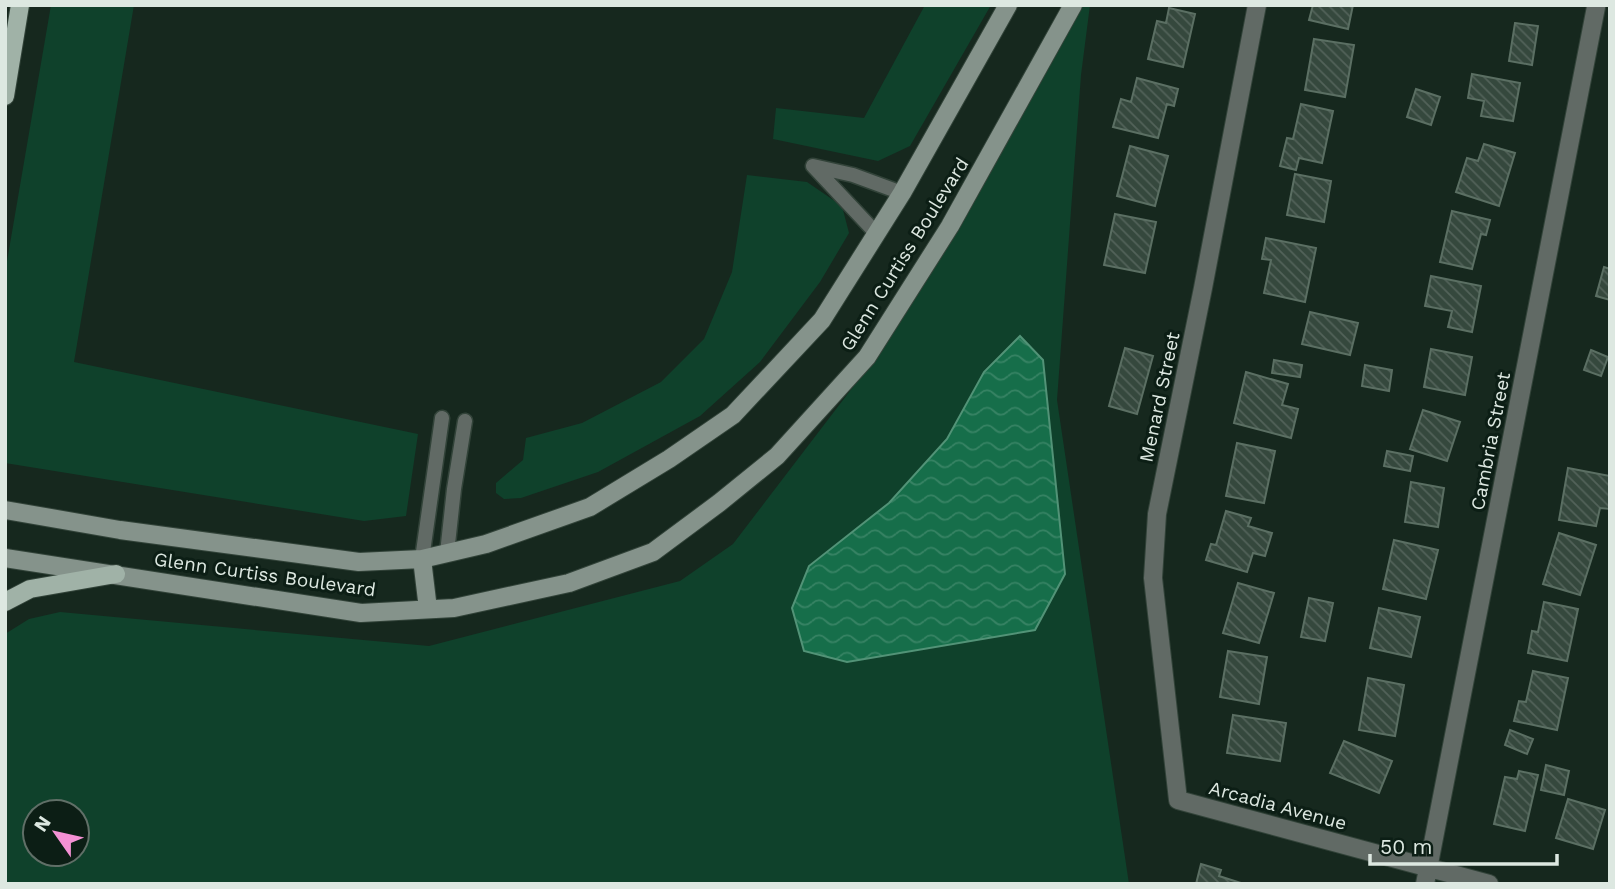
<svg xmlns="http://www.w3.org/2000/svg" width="1615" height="889" font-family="'Work Sans',sans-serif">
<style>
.green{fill:#0f412b;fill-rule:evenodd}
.water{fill:url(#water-waves);stroke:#529377;stroke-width:2}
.building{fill:url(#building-back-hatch);stroke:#5b6f63;stroke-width:2}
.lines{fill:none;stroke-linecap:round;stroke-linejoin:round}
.lane-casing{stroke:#324339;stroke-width:17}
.street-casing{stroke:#324339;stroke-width:20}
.secondary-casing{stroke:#324339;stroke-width:20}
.primary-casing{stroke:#324339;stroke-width:20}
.lane{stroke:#616a65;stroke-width:14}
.street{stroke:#616a65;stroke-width:18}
.secondary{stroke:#85938b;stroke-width:18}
.primary{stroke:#a0b2a7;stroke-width:18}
.labels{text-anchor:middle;stroke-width:6;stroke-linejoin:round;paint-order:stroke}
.street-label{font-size:19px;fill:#dde8e1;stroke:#0c1e15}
</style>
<defs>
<pattern id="water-waves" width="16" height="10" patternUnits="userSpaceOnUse" patternTransform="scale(1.75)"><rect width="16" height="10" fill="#166e4a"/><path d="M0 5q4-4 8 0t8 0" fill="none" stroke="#378364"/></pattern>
<pattern id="building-back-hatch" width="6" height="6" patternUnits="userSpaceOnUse" patternTransform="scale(1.75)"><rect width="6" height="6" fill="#35483d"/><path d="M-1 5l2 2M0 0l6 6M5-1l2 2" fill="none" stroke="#526259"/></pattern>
</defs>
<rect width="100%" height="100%" fill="#16281e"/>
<path class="green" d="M51,5H134L74,362L418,434L406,516L364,521L5,463V273Z
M925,5H991L910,146L878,161L773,139L776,108L864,118Z
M1076,5H1090L1081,75L1057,400L1129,884H5V634L29,619L60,612L429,646L680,581L733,544L856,383L957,223ZM1043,360L792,608L809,566L889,503L947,439L984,372ZM35,812H77V854H35Z
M747,175L807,182L842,206L849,233L820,282L760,362L700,416L598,472L521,498L504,499L496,493V483L523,460L526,438L582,423L661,382L704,339L732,272Z"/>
<path class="water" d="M1020,336L1043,360L1065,574L1035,630L847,662L804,651L792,608L809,566L889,503L947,439L984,372Z"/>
<path class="building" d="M1313,5H1353L1348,29L1309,20Z
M1169,8L1195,14L1183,67L1148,59L1157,21L1166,23Z
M1515,23L1538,26L1532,65L1509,61Z
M1314,39L1354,45L1345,97L1305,90Z
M1472,74L1520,83L1513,121L1481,116L1484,101L1468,98Z
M1137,78L1178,89L1174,106L1167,104L1158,138L1113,127L1121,99L1131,102Z
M1416,89L1440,97L1431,125L1407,117Z
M1301,104L1333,111L1322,163L1299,158L1296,170L1280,166L1287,138L1293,139Z
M1484,144L1515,153L1499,206L1456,192L1467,158L1478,161Z
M1130,146L1168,156L1155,206L1117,196Z
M1295,174L1331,181L1324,222L1287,215Z
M1452,211L1490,220L1486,235L1481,234L1472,269L1440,262Z
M1115,214L1156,222L1145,273L1104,265Z
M1266,238L1316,248L1305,302L1264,293L1271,260L1262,259Z
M1604,267L1610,269V300L1596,296Z
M1431,276L1481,286L1472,332L1448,327L1452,311L1425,306Z
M1310,312L1358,323L1350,355L1302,344Z
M1125,348L1153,356L1137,414L1109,406Z
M1431,349L1472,357L1465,395L1424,387Z
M1591,350L1608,357L1601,376L1584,370Z
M1274,360L1302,365L1300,377L1272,373Z
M1365,365L1392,370L1389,391L1362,386Z
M1246,372L1288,384L1282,405L1298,409L1291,438L1234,423Z
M1423,410L1460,422L1447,461L1410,449Z
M1237,443L1275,451L1264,503L1226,496Z
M1387,451L1413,456L1410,471L1384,466Z
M1568,468L1610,476V509L1600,508L1596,526L1559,520Z
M1411,482L1444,488L1438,527L1405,522Z
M1226,511L1251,518L1248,526L1272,533L1265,556L1253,553L1247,572L1206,560L1211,544L1216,545Z
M1559,533L1596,545L1580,595L1543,584Z
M1394,540L1438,550L1426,599L1383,589Z
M1238,583L1274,593L1259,643L1223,633Z
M1309,598L1333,603L1325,641L1301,637Z
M1544,602L1578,609L1567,661L1528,653L1532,631L1538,632Z
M1379,608L1420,617L1411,657L1370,648Z
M1228,651L1267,657L1259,704L1220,697Z
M1533,671L1568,678L1557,730L1514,721L1519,701L1526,702Z
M1368,678L1404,685L1395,736L1359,730Z
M1233,715L1286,723L1280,761L1227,753Z
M1510,730L1533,739L1527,754L1505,745Z
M1344,741L1392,761L1379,793L1330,773Z
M1546,765L1569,771L1564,795L1541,790Z
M1519,771L1538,775L1525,831L1494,824L1505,777L1517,779Z
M1568,799L1605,810L1593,849L1556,838Z
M1201,864L1221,870L1219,876L1244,884H1196Z"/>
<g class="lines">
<defs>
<path id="lane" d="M813,166L853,175L902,193
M814,167L876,233
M447,553L454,489L465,421
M422,559L442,418"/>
<path id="street" d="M1257,5L1203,288L1157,514L1153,578L1178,800L1489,884
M1425,884L1596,7"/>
<path id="secondary" d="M5,510L120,530L359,562L422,559L486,544L590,507L669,459L733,415L822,320L902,193L1008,5
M5,558L361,613L454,608L569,583L653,552L719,503L777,456L867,357L950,226L1073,5
M422,559L428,609"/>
<path id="primary" d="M5,96L20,5
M5,602L30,589L116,574"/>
</defs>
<use href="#lane" class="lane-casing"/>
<use href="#street" class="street-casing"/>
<use href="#secondary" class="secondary-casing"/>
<use href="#primary" class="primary-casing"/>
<use href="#lane" class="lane"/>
<use href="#street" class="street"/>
<use href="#secondary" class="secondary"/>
<use href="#primary" class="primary"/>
</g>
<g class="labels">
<g class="street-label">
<text transform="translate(904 254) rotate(-58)" y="7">Glenn Curtiss Boulevard</text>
<text transform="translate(1159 397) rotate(-78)" y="7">Menard Street</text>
<text transform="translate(1490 441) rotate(-79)" y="7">Cambria Street</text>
<text transform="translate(265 574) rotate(8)" y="7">Glenn Curtiss Boulevard</text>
<text transform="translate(1278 805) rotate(15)" y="7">Arcadia Avenue</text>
</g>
</g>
<rect width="1615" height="889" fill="none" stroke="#dde8e1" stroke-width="14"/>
<g transform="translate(56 833) rotate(304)"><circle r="33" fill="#0c1e15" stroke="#606f67" stroke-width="2"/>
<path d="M0-5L12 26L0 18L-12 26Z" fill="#f491d4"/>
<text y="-10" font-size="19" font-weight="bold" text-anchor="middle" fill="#dde8e1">N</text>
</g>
<path d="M1370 854v10h187v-10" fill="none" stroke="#dde8e1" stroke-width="3.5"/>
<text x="1380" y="854" font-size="21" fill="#dde8e1" stroke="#0c1e15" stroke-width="5" paint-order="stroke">50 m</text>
</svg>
